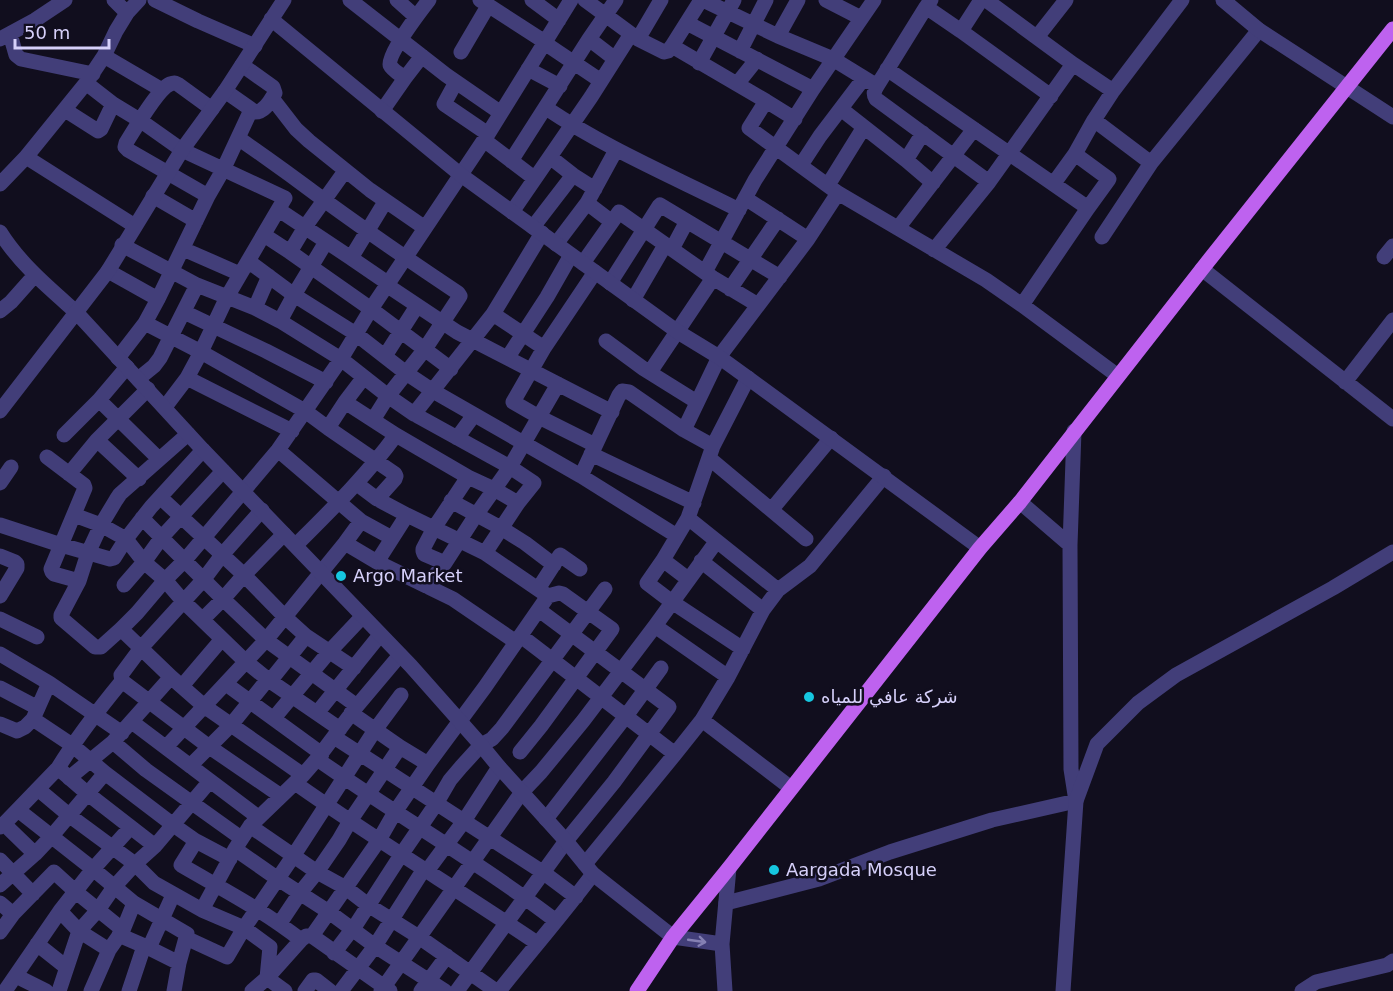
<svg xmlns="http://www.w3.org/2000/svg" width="1393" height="991" font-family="'DejaVu Sans','Noto Naskh Arabic',sans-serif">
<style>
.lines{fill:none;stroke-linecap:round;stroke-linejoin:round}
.minor{stroke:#423e79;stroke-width:15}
.tertiary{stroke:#423e79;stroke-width:15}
.primary{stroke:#be62ef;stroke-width:15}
.oneway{stroke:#8580b3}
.poi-dot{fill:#16c7e0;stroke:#110e1e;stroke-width:2}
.labels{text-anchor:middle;stroke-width:5;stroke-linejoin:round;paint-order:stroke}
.poi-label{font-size:18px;fill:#d6d0fa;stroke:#110e1e;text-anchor:start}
</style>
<rect width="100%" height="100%" fill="#110e1e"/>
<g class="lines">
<path class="minor" d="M114,0L127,13
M155,0L198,21L255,46
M350,0L446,75L501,113
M397,0L416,17
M480,0L545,42L549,46L601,81
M532,0L559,20
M585,0L638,39L664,52L668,51L672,46L701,0
M703,0L778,36L833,59L877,86
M826,0L861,18
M931,0L926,7L961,31L1051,96
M926,7L877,86C874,91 873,94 876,99L989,182
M687,23L813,89
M961,31L981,0
M10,34L16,55L21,59L93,74
M778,36L798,0
M1037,37L1066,0
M0,39L35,20L65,0
M589,39L615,59
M638,39L661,0
M672,46L766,101L795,119
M740,51L766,0
M461,52L488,6
M104,56L162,90
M699,63L734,0
M1073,64L1113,91
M528,69L560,86
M887,69L1088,208
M405,78C401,75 392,70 390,65C385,57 422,9 429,0
M456,82L444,104L488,134
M86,83L113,104L141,121L182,150L285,198L227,297L201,352L187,378L165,407
M737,84L757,59
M225,91L255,112C265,112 270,101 275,93L273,87L242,65
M272,98L296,129L309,141L370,190L425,228
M766,101L749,128L838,193L986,280L1022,305L1118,376
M546,108C607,149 674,177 739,210
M841,109L906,160L933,183
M65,110L98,131L101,129L113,104
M382,111L405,78L422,56
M1094,120L1151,163L1102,237
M238,138C267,158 296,179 324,200C368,232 413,263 458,293L460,296L425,349L388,396L373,420
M484,140L534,178
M26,157L135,226
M550,157L573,175L595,189
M906,160L923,133
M511,161L589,39L616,0
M1151,163L1259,30
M801,165L820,136L864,78
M345,171L305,227L290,252L371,309L451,369
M1054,183L1075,154L1094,120L1113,91L1182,0
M0,184L26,157L86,83L104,56L116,31L127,13L139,0
M828,185L864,127
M153,196L196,221
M208,196L128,150L125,147L126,143C134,130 158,89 170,84C175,82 175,83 179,85L212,109
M745,198L808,239
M587,203L612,222
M279,210L351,258L385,202
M512,212L591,97L631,34
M533,227L573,175
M898,228L974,129
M0,232C20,264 49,288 76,312
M264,235L290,252
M556,244L587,203L616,150
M122,245L197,285L255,308L280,321L341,359L388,396L414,414L510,467L534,483L518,503L485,553
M183,249L240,274
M672,249L687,221
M934,250L989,182L1073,64L986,0
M1384,257L1393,246
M351,258L389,284
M248,261L294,295L356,334L406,373L433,391L581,476L677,536
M583,263L619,212L713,278L758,305
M1202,269L1393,419
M108,271L158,299
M705,272L755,180L813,89L874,0
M610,283L659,206L660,205L780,277
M388,286L457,332L612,412
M730,289L778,219
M633,300L665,245
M1022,305L1088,208L1109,179L1075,154
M255,308L269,276
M0,311L11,302L35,275
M184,312L266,351L326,382
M493,314L544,348L513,402L539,417L595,445
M280,321L294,295L326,242
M145,323L201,352L305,411L328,428L395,474L396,476L395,479L377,499
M606,341L644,369L697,402
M544,348L595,272
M385,356L417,306
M508,357L547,297L571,255
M118,358L145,323L158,299L208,196L223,170L251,110
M650,372L713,278
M364,377L345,402L396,435L468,477
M187,378L292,431
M138,379L154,366L160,358L197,285
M1345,382L1393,320
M99,400L159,459
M414,414L493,314L542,233
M328,428L345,402
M684,430L719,357L808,239L838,193
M188,434L120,494L116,500L101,525L88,553L79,581L61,615V618L95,647H101L121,629L137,613L165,580L185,560L278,450L341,359L371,309L488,134L571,0
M64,435L99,400L127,367
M457,438L474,415
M97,440L139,479
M591,454L694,503
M47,457L84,485L85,488L51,569L52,572L54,574L79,581
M709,458L806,539
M69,474L97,440L148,389
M581,476L619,395L622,391L629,392L684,430L713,446
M0,483L11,467
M357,484L377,499L407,515L485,553L548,596
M160,497L244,575L285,617L306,636L354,668
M451,501L501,528L525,543L554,565
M1020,502L1070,545
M772,509L831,438
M262,510L222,555L204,579L141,648L121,675L122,681L208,746L281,796
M74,515L101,525L126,539L144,562L165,580L183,601L245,661L270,681L340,729
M407,515L377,562L453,599L516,642
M142,518L223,599L266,640L357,706
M688,518L778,590
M361,521L392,538
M0,525L61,545L110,559L114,558L126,539L151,507L203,450
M345,543L377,562
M296,545C331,510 366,476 396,435
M0,556L15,562L17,564V568L0,596
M663,560L647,583L672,602L743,649
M701,561L763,610
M445,563L424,554L423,551V549L434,528L468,477L494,489L518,503
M688,579L663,560L688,518L713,446L748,378
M124,585L144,562L162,537L223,471
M426,586L445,563L476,515L510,467L558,384
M538,589L560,555L580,569
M0,619L37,637
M203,619L223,599L244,575L284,534
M655,626L728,677
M121,629L171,677
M521,636L675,754
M0,654L49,683L122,733
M122,681C99,709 77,737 58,768L88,794L155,846
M270,681L306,636
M49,683L33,719L72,745L105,773L172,824L196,841L230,859
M226,684L322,754
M182,686L222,639
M0,688L38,708
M317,713L380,635
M351,713L400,747L428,764
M274,718L329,652L362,617
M702,720L791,788
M132,722L258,817
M0,724L17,731L25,727L33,719
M334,737L544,873L576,897
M113,742L146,770L241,838
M166,747L266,640L345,543L361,521L278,450
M317,759C396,815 479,862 556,921
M190,766L231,725L268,679
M69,778L113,742L171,677L204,706L303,775
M295,783C374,839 457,889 537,943
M39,790L70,816L135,864L154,883L202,910L244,928L270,947L267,978L285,991
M18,810L93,869L134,903L187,934L179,963L174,991
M546,819L626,716L661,668
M4,824L35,854
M250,826L317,872L346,888L368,905L419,937L496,991
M0,827L4,824L58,768
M196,841L181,865C222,889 263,910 301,940
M235,849L278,879L329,912L375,946L445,991
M0,860L33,894
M585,864L675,754L702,720L728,677L763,610L778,590L810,566L884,476
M427,871L464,821L499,767
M0,885L35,854L51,837L105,773
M0,903L13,914
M726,903L819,879L890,852L992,820L1076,801L1071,769L1070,545L1074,431
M202,910L235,849L250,826L303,775L317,759L357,706L400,655
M60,911L79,931L109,950
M280,923L300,893L317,872L339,840L350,821L400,747
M0,932L13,914L54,872L76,892L123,930
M119,935L149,948L179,963
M312,936L379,840L395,812L428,764L485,687L548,596L559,593L563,594L612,629L541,726L520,752
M186,938L227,957L244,928L294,855L375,730L401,695
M37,944L66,967
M149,948L173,895
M334,953L357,923L401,855L436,804L450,780L461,767L481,745L492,739L502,728L605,589
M16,976L46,991
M5,991L60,911L93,869L130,828
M59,991L79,931L98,910L114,887L135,864L155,846L210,781
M91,991L109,950L123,930L134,903
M129,991L144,946
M252,991L267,978L301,940L306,936H312L390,991
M305,991L313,980H316L330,991
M341,991L375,946L424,869
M381,991L522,792L541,772L583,721L655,626L716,542
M421,991L447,956
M457,991L566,841L614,782L669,707L539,610
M499,991C530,952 563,914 593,874
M1302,991L1316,982L1387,965L1393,961"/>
<path class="tertiary" d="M1223,0L1259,30L1393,117
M271,19L461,175L678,332L719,357L748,378L980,548
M76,312L203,450L411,666L481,745L499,767L566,841L593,874L673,937L722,944
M0,411L108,271L182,150L225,91L284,0
M725,991L722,944L729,868
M1063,991L1076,801L1097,744L1138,703L1176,675L1333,588L1393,552"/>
<path class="primary" d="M637,991L673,937L729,868L980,548L1020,502L1202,269L1393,29"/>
</g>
<defs><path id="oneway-shaft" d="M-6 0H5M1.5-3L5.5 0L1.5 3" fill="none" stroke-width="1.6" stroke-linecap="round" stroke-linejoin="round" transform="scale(1.5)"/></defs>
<use class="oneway" href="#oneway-shaft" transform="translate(697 941) rotate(8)"/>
<g class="poi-dot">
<circle cx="341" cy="576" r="6"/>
<circle cx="809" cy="697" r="6"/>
<circle cx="774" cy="870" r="6"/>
</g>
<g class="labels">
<g class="poi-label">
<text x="353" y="582">Argo Market</text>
<text x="821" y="703">شركة عافي للمياه</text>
<text x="786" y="876">Aargada Mosque</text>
</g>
</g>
<path d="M15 39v9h94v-9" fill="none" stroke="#d6d0fa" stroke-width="3"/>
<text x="24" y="39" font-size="18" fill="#d6d0fa" stroke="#110e1e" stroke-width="4.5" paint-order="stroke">50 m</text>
</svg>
